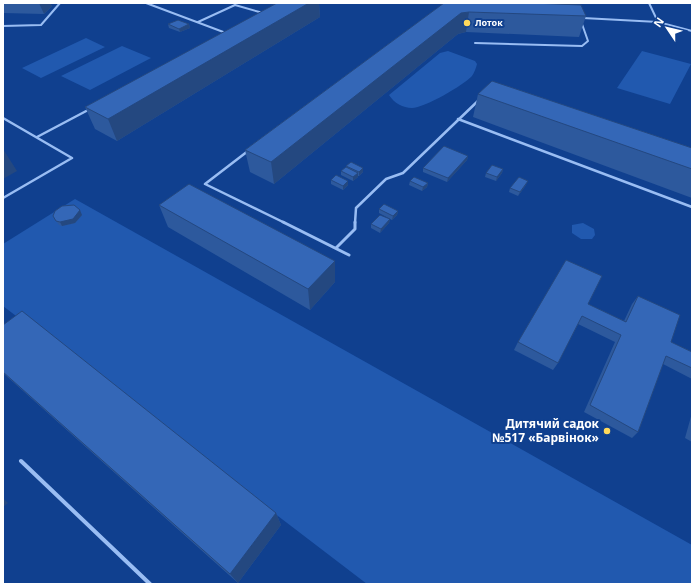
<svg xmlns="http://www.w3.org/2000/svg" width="695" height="587" font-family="'Noto Sans',sans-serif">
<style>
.green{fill:#2159af}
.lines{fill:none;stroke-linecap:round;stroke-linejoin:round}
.service-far3{stroke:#99bdf3;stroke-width:2}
.service-far2{stroke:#99bdf3;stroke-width:2.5}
.service-far1{stroke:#99bdf3;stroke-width:3}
.service{stroke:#99bdf3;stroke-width:4}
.wall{fill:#2d599d}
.shaded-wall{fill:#244880}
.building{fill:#3467b7;stroke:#244880}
.poi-dot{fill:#ffd95b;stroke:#10408f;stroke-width:1.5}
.labels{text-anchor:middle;stroke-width:4;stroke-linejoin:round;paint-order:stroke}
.far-poi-label{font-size:9px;font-weight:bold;fill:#fff;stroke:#10408f;text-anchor:start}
.near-poi-label{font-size:12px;font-weight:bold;fill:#fff;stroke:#10408f;text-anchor:end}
</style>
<rect width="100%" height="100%" fill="#10408f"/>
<path class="green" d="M86,38L105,47L41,78L22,68Z
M122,46L151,58L90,90L61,76Z
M448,51L475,61L477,64C476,68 474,73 472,76C464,85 424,108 412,108C403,108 394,103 389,95L440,53Z
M642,51L691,64L670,104L617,88Z
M75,199L692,545V584H367L3,306V244Z
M583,223L594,229L595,235L592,239H581L572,233V225Z"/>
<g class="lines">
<path class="service-far3" d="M146,3L226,33
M649,3L658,22
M583,18L658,22L692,31
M198,22L235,5L263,13
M3,26L41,25L60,3
M475,43L582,46L588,41L582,24"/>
<path class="service-far2" d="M3,118L72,158L3,198
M458,119L692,207
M37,137L90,109
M248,151L205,184L285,223
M355,223L356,208L386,179L403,173L480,99"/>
<path class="service-far1" d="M283,222L349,255
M336,248L355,229V222"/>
<path class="service" d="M21,461L150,584"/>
</g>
<path class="wall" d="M3,3H50L52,6L44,14L3,13Z
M277,3H319L320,17L117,141L95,129L85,107Z
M444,3L586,16L579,37L466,32L458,34L274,184L250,172L245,150Z
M168,24H189L190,28L180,32L169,28Z
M478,94L692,148V198L473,117Z
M468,156L467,160L447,182L423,172V168Z
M346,166L363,168V172L359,176H358V177L353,181L341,175V171L346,167Z
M503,169L502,173L496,181L485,177L486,173Z
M331,180L348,181V185L343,190L331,184Z
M410,181L428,183L427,187L422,191L409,185Z
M526,185L518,196L509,192L510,188Z
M159,205L335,282L310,310L168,227Z
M379,209L398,211L397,215L392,220L379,213Z
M82,215L75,223L62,226L59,225L53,216Z
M390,219L389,223L380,233L371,228V224Z
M638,296L671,342L692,352V379L663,364L638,432L632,438L584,412L615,342L578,324L558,363L553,370L514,350L518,342L588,304L624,321L632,304Z
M3,325L276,513L281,525L238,583L3,373Z
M692,413V442L685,438Z"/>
<path class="shaded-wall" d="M39,3H50L52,6L44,14Z
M309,3H319L320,17L117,141L108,119Z
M469,12L466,32L458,34L274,184L271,162L461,13Z
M189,24L190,28L180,32L179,29Z
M3,149L17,171L3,179Z
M468,156L467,160L447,182L448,178Z
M363,168V172L359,176V172Z
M503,169L502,173L496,181L497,177Z
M358,173V177L353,181V177Z
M348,181V185L343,190V186Z
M528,181L526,185L518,196L520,192Z
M428,183L427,187L422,191L423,187Z
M80,210L82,215L75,223L62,226L60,222Z
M398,211L397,215L392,220L393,216Z
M390,219L389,223L380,233L381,229Z
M335,261V282L310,310L308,289Z
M3,498L8,503L3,507Z
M276,513L281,525L238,583L230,574Z"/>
<path class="building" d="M277,3H309L108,119L85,107Z
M444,3H532L581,5L586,16L469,12L461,13L271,162L245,150Z
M178,20L189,24L179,29L168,24Z
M492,81L692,148V169L478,94Z
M444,146L468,156L448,178L423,168Z
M351,162L363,168L359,172L346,166Z
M492,165L503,169L497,177L486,173Z
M346,167L358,173L353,177L341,171Z
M336,175L348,181L343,186L331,180Z
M414,177L428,183L423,187L410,181Z
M519,177L528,181L520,192L510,188Z
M189,184L335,261L308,289L159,205Z
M384,204L398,211L393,216L379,209Z
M74,205L80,210L73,219L60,222L56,221L53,216L55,211L62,206Z
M380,215L390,219L381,229L371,224Z
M566,260L602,276L588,304L626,322L638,296L680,315L671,342L692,352V368L666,356L638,432L590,405L621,335L582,316L558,363L518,342Z
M22,311L276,513L230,574L3,372V325Z"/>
<g class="poi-dot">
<circle cx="467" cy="23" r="4"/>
<circle cx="607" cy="431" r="4"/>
</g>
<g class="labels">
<g class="far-poi-label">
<text x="475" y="26">Лоток</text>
</g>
<g class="near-poi-label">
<text x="599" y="428">Дитячий садок<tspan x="599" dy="14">№517 «Барвінок»</tspan></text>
</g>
</g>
<rect width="695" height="587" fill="none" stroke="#ffffff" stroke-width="8"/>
<g transform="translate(667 28) rotate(305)" stroke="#10408f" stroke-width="3" paint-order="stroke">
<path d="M0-3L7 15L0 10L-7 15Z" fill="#ffffff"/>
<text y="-6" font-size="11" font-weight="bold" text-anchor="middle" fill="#ffffff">N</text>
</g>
</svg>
